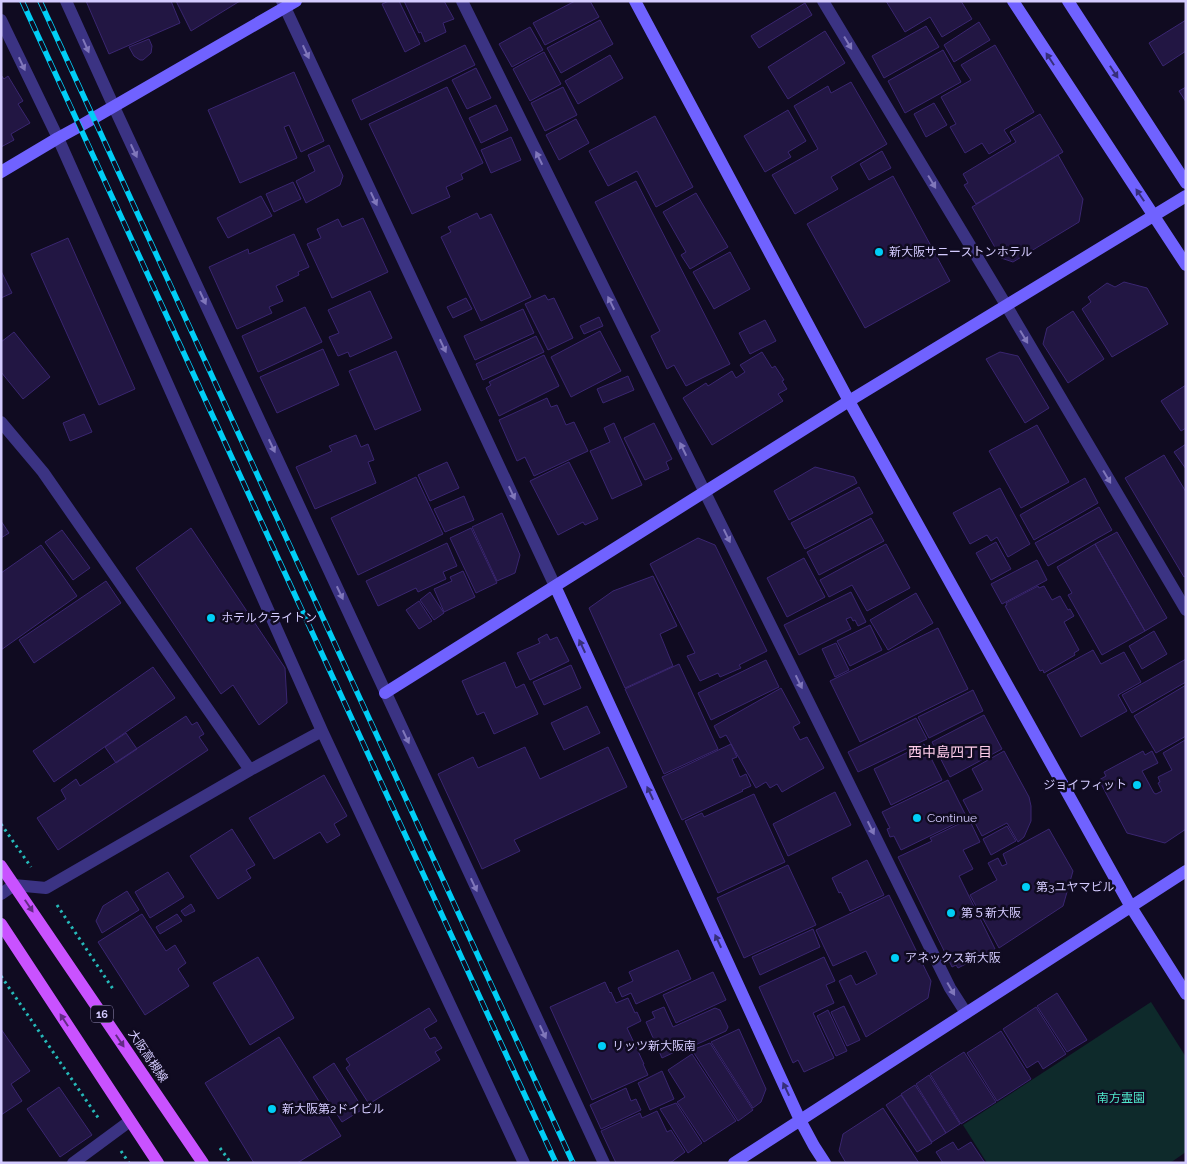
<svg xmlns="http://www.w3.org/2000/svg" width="1187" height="1164" font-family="Raleway,'Noto Sans JP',sans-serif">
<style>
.green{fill:#0e2a2b}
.building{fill:#221643;stroke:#3a2671}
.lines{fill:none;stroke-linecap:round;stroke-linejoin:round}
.path{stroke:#25b9b9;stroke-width:3;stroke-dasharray:2.5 4;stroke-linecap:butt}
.street{stroke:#3b3383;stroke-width:12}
.secondary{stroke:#7062ff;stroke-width:12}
.primary{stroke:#c952ff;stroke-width:12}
.rail-casing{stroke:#00cef6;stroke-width:5.5}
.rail{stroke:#100b21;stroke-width:4;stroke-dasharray:11;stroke-linecap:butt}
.oneway{fill:#8077bb}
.oneway2{fill:#362e7a}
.oneway3{fill:#632b85}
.poi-dot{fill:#00cef6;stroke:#100b21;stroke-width:2}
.labels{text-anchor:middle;stroke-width:5;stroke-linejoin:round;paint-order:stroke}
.shield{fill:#100b21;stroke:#9991bc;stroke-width:1}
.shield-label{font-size:11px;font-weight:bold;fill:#d4cbff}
.poi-label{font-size:12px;fill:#d4cbff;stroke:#100b21;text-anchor:start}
.street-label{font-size:12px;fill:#d4cbff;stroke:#100b21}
.park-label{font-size:12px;fill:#4fe7cb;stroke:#100b21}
.neighbourhood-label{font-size:14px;fill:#ffcdea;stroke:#100b21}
</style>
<rect width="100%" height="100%" fill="#100b21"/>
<path class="green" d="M1151,1002L1186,1057V1152L1170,1163H987L963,1125Z"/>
<path class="building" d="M86,1H171L180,23L109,54Z
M176,1H240L191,31Z
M389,1H399L420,44L405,52L382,4Z
M404,1H444L454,19L443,23L446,32L425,42L421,32L419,33Z
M575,1H590L599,17L545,45L533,23Z
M886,1H961L972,19L942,37L930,17L905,32Z
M805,3L812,15L759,48L751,36Z
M600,20L613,44L561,73L547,48Z
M1186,20V51L1163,66L1149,43Z
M979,22L990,40L954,62L944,45Z
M926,26L939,47L884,78L872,56Z
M530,27L543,50L512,67L499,44Z
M825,31L845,63L788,99L768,67Z
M149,39L152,46L151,53L143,60H140L134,56L129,47Z
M465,45L475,65L361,120L352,100Z
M995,45L1034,112L1004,130L1011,141L989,154L982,143L965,153L950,127L956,124L941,97L971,80L961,65Z
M943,50L961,82L905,113L888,81Z
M544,52L561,84L530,101L513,69Z
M610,55L623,78L578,104L565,81Z
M476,68L491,98L467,109L452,80Z
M294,72L324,141L301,152L289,125L284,127L297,158L240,183L208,110Z
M1,75L4,79L8,76L23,101L18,104L30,123L11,134L14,140L1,147Z
M851,82L887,144L831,177L838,189L795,214L772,175L818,149L794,106L828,86L831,93Z
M447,87L483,163L461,174L463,179L446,187L450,197L412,214L369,124Z
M563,87L577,115L545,131L531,103Z
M1186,87V102L1179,91Z
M934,103L947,125L926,137L914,114Z
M496,105L508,130L481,143L469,118Z
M788,110L806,141L788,152L791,157L765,172L744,136Z
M1040,114L1063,152L976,204L964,185L968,183L963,174L1016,142L1010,132Z
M655,116L693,187L656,207L637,171L608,186L589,151Z
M576,119L589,143L559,160L546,135Z
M511,137L521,160L491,173L481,150Z
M329,145L343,176L340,185L306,203L296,181L315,171L308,155Z
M882,151L891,168L869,180L860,164Z
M1058,155L1083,199L1079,222L1013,262L1001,258L972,207Z
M893,176L950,281L865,328L807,224Z
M636,181L730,364L686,386L674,365L667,369L651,336L660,331L595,202Z
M293,182L301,199L274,212L266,194Z
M696,193L728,247L690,269L681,255L686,252L663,212Z
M261,196L272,216L228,238L217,218Z
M477,213L480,219L491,214L531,297L481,321L441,237L451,232L448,227Z
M363,218L388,272L332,298L307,244L321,238L317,229L338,219L342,227Z
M294,234L309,267L298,272L299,275L276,286L283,301L269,307L272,313L237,329L209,267L248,249L249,254Z
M68,238L135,389L99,405L31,254Z
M730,252L750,289L714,309L693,272Z
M1,271L12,293L1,298Z
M1124,282L1147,288L1168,324L1112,357L1082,309L1091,302L1088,297L1107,283L1115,287Z
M370,291L392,338L350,357L348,352L338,356L329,337L339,333L328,310Z
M545,295L548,300L554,298L573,338L548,350L525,304Z
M466,298L472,309L453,318L447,307Z
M305,307L322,342L258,372L242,336Z
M523,309L534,333L475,360L464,336Z
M1073,311L1104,359L1068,383L1043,344L1047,328Z
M599,317L603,326L584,334L580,326Z
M765,320L776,341L750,354L739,333Z
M600,331L621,371L571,397L551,357Z
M14,332L50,377L23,399L1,372V342Z
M536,336L544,352L483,380L476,364Z
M323,349L339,385L277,413L260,377Z
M396,351L421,410L375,430L349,371Z
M762,352L772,368L775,366L784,380L782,381L787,389L778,394L783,401L712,445L683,398L706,383L708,386L732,371L736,378L745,372L740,365Z
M1000,352L1018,356L1049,408L1025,423L986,359Z
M544,355L559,386L499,416L486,388L491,385L489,382Z
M628,376L634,390L603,403L597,389Z
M1186,385V428L1181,431L1161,401Z
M547,398L551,407L557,405L566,425L574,422L588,451L534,476L525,457L517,461L499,420Z
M84,414L92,432L70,441L63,423Z
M614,423L642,485L612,499L590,451L610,442L604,428Z
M654,423L672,459L666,462L669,469L645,480L624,438Z
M1037,425L1069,482L1021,508L989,451Z
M356,435L361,447L368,444L374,460L368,462L376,483L315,509L296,467L332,451L329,446Z
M1186,444V469L1174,452Z
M1164,455L1186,492V576L1184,577L1125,478Z
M447,462L459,488L430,501L418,475Z
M569,462L598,519L585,525L583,522L558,535L530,481Z
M815,467L854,477L857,483L789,520L774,491Z
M416,477L443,534L358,575L331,518Z
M1085,478L1098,503L1034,540L1020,515Z
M859,487L873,513L805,549L791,523Z
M1000,488L1030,544L1008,557L997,537L991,541L987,535L970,544L953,513Z
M464,496L474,520L445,532L434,509Z
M1099,507L1112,530L1048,566L1035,543Z
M502,513L520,555L515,573L497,581L472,527Z
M871,518L884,541L819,575L807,552Z
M1,521L9,533L1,538Z
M191,528L285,668L287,703L259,725L233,685L221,694L136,568Z
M471,528L497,583L476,593L450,538Z
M62,530L90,568L73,580L45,542Z
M1117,532L1167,618L1145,631L1095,544Z
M698,538L715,545L767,651L739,665L741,668L720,677L718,673L700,681L687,656L695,653L650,564Z
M996,542L1011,569L991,580L976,553Z
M447,543L457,566L443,572L446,579L418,592L416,588L378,606L366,581Z
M886,544L910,588L867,611L852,585L829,597L820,580Z
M1095,544L1145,631L1102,655L1068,595L1072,593L1057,567Z
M41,545L77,596L1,650V573Z
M804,558L825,597L787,617L767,578Z
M1037,560L1047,580L1002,604L991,584Z
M463,571L475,597L444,612L434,589L452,581L450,577Z
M653,576L677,626L660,634L673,666L625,688L589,608L613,591Z
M106,581L121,603L34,663L19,640Z
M1038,586L1039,588L1044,586L1052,600L1060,596L1068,610L1070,609L1074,616L1064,622L1079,650L1074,653L1075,655L1044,673L1043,670L1040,671L1005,606L1007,605L1006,603Z
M430,592L444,613L434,620L420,600Z
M851,592L866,622L858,626L855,620L853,621L851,617L846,619L851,629L799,655L784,625Z
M916,593L933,623L888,650L870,620Z
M419,601L432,621L419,629L406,610Z
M870,625L882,650L850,666L837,641Z
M938,628L968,689L860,742L830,681Z
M1154,631L1167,654L1142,669L1129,646Z
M547,634L550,640L557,637L569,661L530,680L517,653L540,643L538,639Z
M836,643L849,670L835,677L822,649Z
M1093,650L1101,664L1124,652L1141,682L1118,695L1127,711L1081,737L1047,675Z
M1186,659V682L1132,713L1122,695Z
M766,660L779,687L711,720L698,693Z
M505,662L516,688L524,684L538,714L494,734L484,712L477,715L462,681Z
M679,664L718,749L664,774L625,689Z
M571,665L581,688L544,705L533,682Z
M153,667L175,698L54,782L33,751Z
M1186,685V736L1156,753L1134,716Z
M781,688L800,723L793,727L800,740L807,737L824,768L782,792L777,784L770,788L766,782L756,788L726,735L720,738L714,726Z
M973,690L983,711L929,738L918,717Z
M587,706L600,733L564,750L551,723Z
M984,715L1002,749L950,777L932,742Z
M186,716L192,725L197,722L204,734L199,737L208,750L58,850L37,818L66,799L61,790L76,779L80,786Z
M916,718L927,739L858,772L848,752Z
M126,733L137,749L116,763L105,747Z
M1185,740L1186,829L1165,843L1127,833L1099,780L1106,776L1104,772L1143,751L1145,755L1152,751L1158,763L1142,771L1154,793L1156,794L1162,791L1158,783L1160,782L1158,777L1172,770L1163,753Z
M731,744L737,757L732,759L740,777L746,774L751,786L742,790L743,791L682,820L662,777Z
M924,744L942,780L891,805L874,769Z
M525,747L540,779L608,747L627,787L514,840L520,851L482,869L438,774L473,757L478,768Z
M1004,751L1029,797L1031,806V821L1024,837L1018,842L1007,823L982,836L963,800L983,790L972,769Z
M324,775L347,816L334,824L340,835L327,843L320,832L274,859L249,818Z
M948,780L967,818L901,850L894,836L890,837L887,829L890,828L882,812Z
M835,792L851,825L788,856L773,824Z
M754,794L785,862L718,893L685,821L702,813L704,817Z
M969,819L980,842L963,850L973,869L959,876L995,949L958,968L956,965L952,967L898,857L932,841L930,838Z
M1007,826L1016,841L991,855L983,839Z
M232,829L255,865L246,870L251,878L218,899L190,856Z
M1049,829L1073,871L1063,906L999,948L970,895L997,880L988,863L998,858L1002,866L1007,864L1003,854Z
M867,860L884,895L850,911L841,892L839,893L832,878Z
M788,865L816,925L744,958L717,898Z
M168,872L184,897L150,918L135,892Z
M127,891L139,910L102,933L96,921L103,906Z
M889,895L931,981L928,998L866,1037L839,981L851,975L856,985L877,974L866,951L833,966L816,930Z
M191,904L195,911L185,916L181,911Z
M142,914L166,951L175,945L186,963L178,969L189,986L145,1015L98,942Z
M177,914L182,921L160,934L156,927Z
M813,929L820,947L760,975L752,957Z
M678,950L691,979L636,1004L631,993L622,997L618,988L633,981L629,972Z
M258,957L294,1018L250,1045L213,983Z
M824,957L835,981L826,985L834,1003L813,1013L834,1058L804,1072L798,1060L793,1063L759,987Z
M713,972L726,1000L676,1023L663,995Z
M605,982L610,993L611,992L616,1003L628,998L635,1013L637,1012L641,1021L627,1028L644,1064H643L648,1075L592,1100L550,1007Z
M1057,993L1087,1040L1067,1052L1037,1006Z
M844,1006L860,1040L847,1046L831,1012Z
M664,1007L673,1027L715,1008L720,1010L728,1027L726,1031L680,1052L679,1050L662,1058L646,1022L655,1018L652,1012Z
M1036,1007L1066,1054L1043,1069L1038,1061L1027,1068L1003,1029Z
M429,1008L437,1021L424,1029L430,1039L435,1037L442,1048L435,1052L440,1060L369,1104L346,1068L350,1065L346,1059Z
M828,1010L847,1051L836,1056L817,1016Z
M1,1029L30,1071L11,1084L22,1101L1,1115Z
M739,1029L766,1089L761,1102L753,1108L711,1042Z
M1001,1031L1031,1079L997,1101L967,1053Z
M279,1037L341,1136L297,1163H254L205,1083Z
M710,1043L753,1110L738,1121L692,1050Z
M964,1052L996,1102L961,1124L930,1074Z
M692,1054L736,1121L704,1142L677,1102L685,1097L668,1070Z
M334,1063L363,1109L342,1122L313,1077Z
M662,1071L674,1099L650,1110L638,1083Z
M929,1075L960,1124L946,1133L916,1084Z
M915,1085L946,1133L932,1142L901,1094Z
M59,1087L92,1135L60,1157L27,1109Z
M626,1088L631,1101L636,1099L641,1110L601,1129L590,1105Z
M901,1095L932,1143L917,1152L886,1105Z
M676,1103L702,1143L688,1153L660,1109Z
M883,1108L919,1163H846L839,1151L843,1134Z
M657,1111L667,1132L671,1130L685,1152L670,1163H616L601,1131L640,1113L642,1118Z
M953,1142L958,1150L971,1142L985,1163H943L936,1152Z"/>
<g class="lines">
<path class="path" d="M1,824L31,867
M57,905L113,989
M1,976L99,1119
M220,1148L231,1163
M121,1151L129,1163"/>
<path class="street" d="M66,1L114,107L604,1163
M282,1L555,586
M462,1L950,988L966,1013
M823,1L1006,305L1186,610
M1,20L58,138L322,731L250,770L46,888L14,885L1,894
M1,422L43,472L250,770
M322,731L524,1163
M73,1163L130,1121"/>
<path class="secondary" d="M635,1L849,401L1131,907L1186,994
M1013,1L1186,265
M1068,1L1186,183
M1,172L58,138L80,126L296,1
M555,586L800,1120L814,1146L825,1163
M385,693L849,401L1186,196
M734,1163L1186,871"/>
<path class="primary" d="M1,866L203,1163
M1,924L158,1163"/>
<defs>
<path id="rail" d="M22,1L556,1163
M40,1L573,1163"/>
</defs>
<use href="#rail" class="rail-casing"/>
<use href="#rail" class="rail"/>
</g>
<defs><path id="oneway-solid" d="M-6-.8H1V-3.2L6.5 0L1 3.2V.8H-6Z" transform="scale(1.25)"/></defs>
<g class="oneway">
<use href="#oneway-solid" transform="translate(848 43) rotate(59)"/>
<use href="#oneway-solid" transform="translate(86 46) rotate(66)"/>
<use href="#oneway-solid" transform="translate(306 52) rotate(65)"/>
<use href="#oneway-solid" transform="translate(22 64) rotate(65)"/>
<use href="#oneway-solid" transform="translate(134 151) rotate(65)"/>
<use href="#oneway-solid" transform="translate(539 158) rotate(-116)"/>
<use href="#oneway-solid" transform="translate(932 182) rotate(59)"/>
<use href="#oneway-solid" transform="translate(374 199) rotate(65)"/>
<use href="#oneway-solid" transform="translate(203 298) rotate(65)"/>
<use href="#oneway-solid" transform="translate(611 303) rotate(-116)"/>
<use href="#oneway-solid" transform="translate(1024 337) rotate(59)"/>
<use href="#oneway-solid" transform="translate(443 346) rotate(65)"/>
<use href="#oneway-solid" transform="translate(272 446) rotate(65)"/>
<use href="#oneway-solid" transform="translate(683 449) rotate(-116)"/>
<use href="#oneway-solid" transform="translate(1107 477) rotate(59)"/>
<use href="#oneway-solid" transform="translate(512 493) rotate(65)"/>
<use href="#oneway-solid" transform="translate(727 536) rotate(64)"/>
<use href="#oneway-solid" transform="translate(340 593) rotate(65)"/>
<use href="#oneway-solid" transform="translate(799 682) rotate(64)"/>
<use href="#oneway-solid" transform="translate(406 737) rotate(65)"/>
<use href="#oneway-solid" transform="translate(871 828) rotate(64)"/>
<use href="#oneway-solid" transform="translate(474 885) rotate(65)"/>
<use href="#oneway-solid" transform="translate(951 989) rotate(60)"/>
<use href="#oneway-solid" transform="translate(543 1032) rotate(65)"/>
</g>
<g class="oneway2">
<use href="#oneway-solid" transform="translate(1050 59) rotate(-123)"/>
<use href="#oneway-solid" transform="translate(1114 72) rotate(57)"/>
<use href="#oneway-solid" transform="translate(1140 195) rotate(-124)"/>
<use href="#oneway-solid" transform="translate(582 646) rotate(-115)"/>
<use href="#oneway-solid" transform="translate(650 793) rotate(-115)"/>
<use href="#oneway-solid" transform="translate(718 941) rotate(-115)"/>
<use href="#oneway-solid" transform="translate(786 1089) rotate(-115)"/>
</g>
<g class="oneway3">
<use href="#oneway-solid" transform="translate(29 906) rotate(56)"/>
<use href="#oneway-solid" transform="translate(64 1020) rotate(-123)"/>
<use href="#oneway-solid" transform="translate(120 1041) rotate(56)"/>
</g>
<g class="poi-dot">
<circle cx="879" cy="252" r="5"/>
<circle cx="211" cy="618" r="5"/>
<circle cx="1137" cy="785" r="5"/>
<circle cx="917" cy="818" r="5"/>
<circle cx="1026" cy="887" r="5"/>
<circle cx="951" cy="913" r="5"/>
<circle cx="895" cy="958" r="5"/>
<circle cx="602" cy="1046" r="5"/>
<circle cx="272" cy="1109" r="5"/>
</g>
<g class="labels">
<rect class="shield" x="91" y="1005.5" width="22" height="17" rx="4"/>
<g class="shield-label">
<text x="102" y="1018">16</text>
</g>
<g class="poi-label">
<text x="889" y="256">新大阪サニーストンホテル</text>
<text x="221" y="622">ホテルクライトン</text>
<text x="1127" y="789" text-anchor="end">ジョイフィット</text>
<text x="927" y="822">Continue</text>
<text x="1036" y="891">第3ユヤマビル</text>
<text x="961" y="917">第５新大阪</text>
<text x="905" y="962">アネックス新大阪</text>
<text x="612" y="1050">リッツ新大阪南</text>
<text x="282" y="1113">新大阪第2ドイビル</text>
</g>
<g class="street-label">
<text transform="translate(148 1056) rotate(56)" y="4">大阪高槻線</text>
</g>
<g class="park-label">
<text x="1121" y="1102">南方霊園</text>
</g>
<g class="neighbourhood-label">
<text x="950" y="757">西中島四丁目</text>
</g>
</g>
<rect width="1187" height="1164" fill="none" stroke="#d4cbff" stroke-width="5"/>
</svg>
